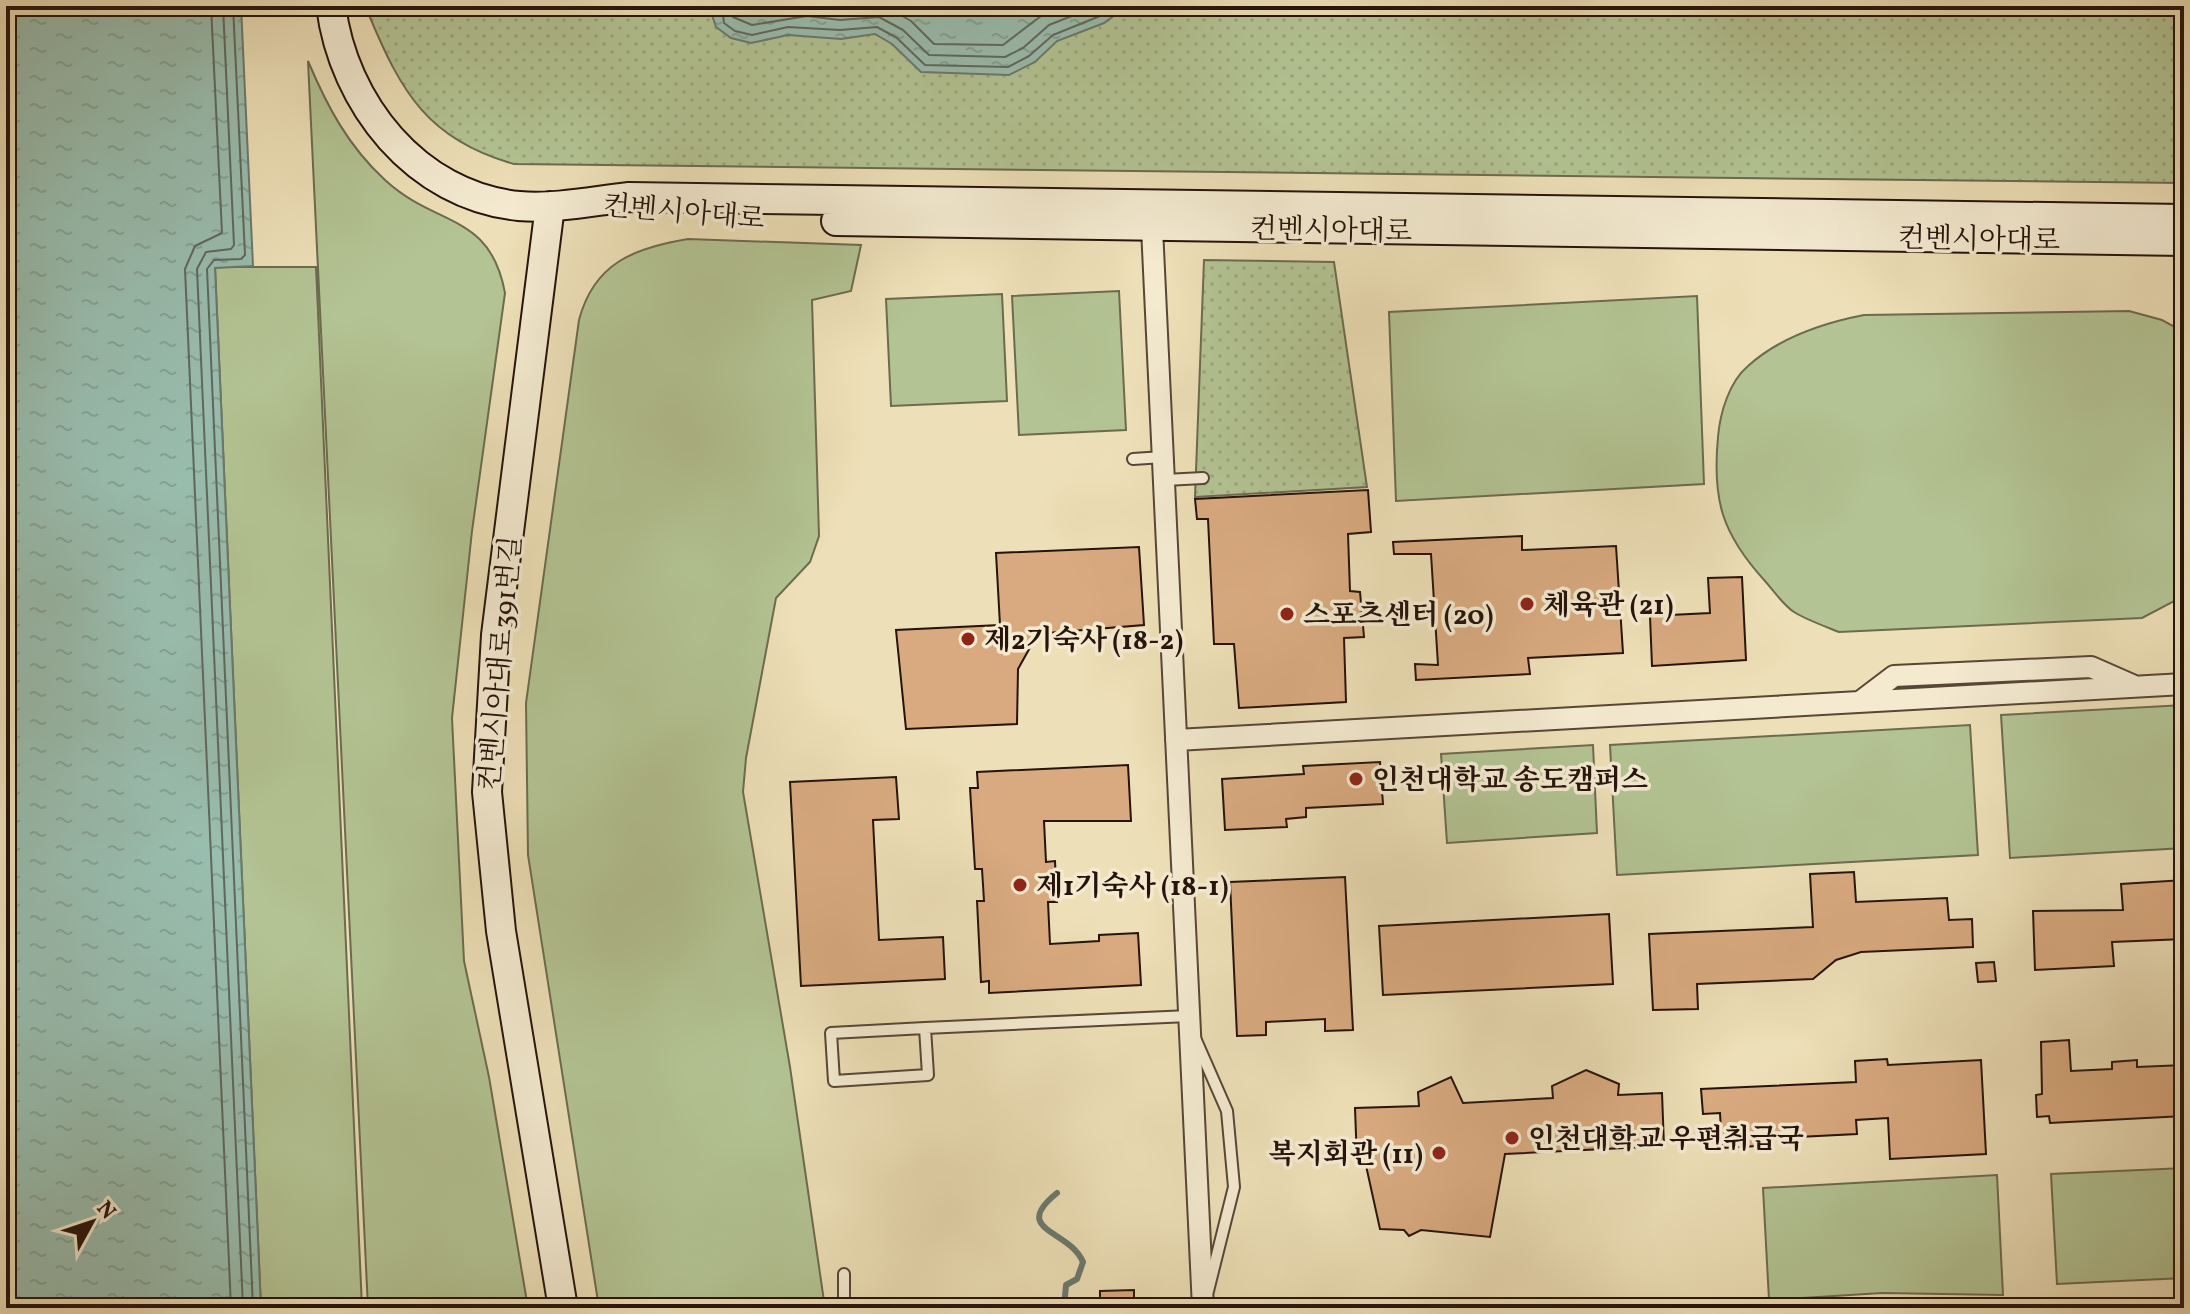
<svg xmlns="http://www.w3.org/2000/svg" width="2190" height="1314" font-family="Vollkorn,'Noto Serif KR',serif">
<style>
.grass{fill:url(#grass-dots);stroke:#6c6b50;stroke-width:2}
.park{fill:#b3c393;stroke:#6c6b50;stroke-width:2}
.water{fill:url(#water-ripples);stroke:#6b796d;stroke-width:2}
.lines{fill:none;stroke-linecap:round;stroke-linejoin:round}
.shore{stroke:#60685d;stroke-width:2}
.stream{stroke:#6b796d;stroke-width:6}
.building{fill:#d9aa80;stroke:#26130c;stroke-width:2}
.lane-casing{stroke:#584637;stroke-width:14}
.street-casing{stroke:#584637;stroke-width:24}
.secondary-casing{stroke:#26130c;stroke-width:32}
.lane{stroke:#f3ead0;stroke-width:10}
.street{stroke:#f3ead0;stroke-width:20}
.secondary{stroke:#f3ead0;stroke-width:28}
.poi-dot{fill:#8f2418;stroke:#f3ead0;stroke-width:3}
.labels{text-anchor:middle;stroke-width:7;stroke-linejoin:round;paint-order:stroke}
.street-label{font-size:28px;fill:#26130c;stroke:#f3ead0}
.poi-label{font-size:28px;font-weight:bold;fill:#26130c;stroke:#f3ead0;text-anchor:start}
</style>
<defs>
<pattern id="grass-dots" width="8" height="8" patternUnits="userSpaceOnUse" patternTransform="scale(2)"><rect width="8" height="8" fill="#b3c393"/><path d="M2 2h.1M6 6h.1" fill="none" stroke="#9aa77e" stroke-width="1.8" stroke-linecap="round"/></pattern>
<pattern id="water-ripples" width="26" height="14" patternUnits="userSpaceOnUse" patternTransform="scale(2)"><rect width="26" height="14" fill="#99bdae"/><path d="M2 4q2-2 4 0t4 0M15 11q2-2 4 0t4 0" fill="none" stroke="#84a294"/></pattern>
</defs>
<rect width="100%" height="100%" fill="#eddfb7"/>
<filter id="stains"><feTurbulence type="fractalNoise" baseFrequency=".0025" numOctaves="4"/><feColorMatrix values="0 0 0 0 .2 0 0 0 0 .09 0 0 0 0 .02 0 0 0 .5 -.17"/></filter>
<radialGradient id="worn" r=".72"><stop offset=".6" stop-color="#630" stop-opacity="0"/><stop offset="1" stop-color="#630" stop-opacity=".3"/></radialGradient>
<path class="grass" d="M368,6H2184V183L514,164C428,140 401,92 369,15Z
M1204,260L1334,262L1367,487L1195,497Z"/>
<path class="park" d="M308,61C327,106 348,146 385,180C437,228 490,212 505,293L472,531L452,718L464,961L489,1077L528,1308H368Z
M688,239L861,245L851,291L812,300L819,536L810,562L776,598L746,758L743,792L790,1067L825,1308H599L528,855L526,703L579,320C594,263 634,248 688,239Z
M215,267H316L362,1308H261Z
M1119,291L1126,430L1019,435L1012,296Z
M1002,294L1007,401L891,406L886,299Z
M1697,296L1704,484L1396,501L1389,312Z
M2129,311L2162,320L2184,332V596L2142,618L1839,632C1824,626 1807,620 1794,612C1783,605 1774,591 1765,581C1722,534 1712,500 1718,437C1720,413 1729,382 1748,366C1780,337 1823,323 1864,315Z
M2184,705V848L2010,858L2001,715Z
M1970,725L1978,855L1617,875L1610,745Z
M1593,745L1597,833L1447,843L1441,754Z
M2184,1168V1278L2057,1284L2051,1174Z
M1997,1175L2003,1295L1882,1293L1769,1300L1763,1188Z"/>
<path class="water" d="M6,6H241L253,266L215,268L261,1308H6Z
M715,6H1127L1104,23L1057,41L1035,62L1009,75L921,72L892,44L875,34L841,39L788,35L751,43L731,38L716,27L712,15Z"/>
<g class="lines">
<path class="shore" d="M211,6L222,233L195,246L185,269L231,1308
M223,6L234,245L231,249L206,252L197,269L243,1308
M233,6L245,255L241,259L214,260L207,269L253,1308
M722,6L724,23L735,31L752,35L788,27L840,30L877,27L897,38L925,65L1008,67L1029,56L1053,35L1100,16L1113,6
M732,6L733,17L752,25L807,16L840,20L879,17L903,30L929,55L1005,57L1023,48L1049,25L1097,6
M885,6L911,21L934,44L1003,45L1041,16L1065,6"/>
<path class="stream" d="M1057,1193C1010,1231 1069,1229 1083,1262L1077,1279L1066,1285L1064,1308"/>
</g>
<path class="building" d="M1368,490L1371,532L1348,534L1350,591L1360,592L1364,637L1344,638L1346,702L1239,708L1234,644H1214L1208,519H1197L1195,499Z
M1522,536V550L1616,546L1623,653L1528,658L1530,674L1416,680L1415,664L1438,665L1431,554H1394L1393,542Z
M1139,547L1144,625L1047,633L1032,644L1018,669L1017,724L906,729L896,630L1000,625L996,553Z
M1742,577L1746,660L1652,666L1650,616L1710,613L1708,578Z
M1380,762L1383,804L1306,808V817L1286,819L1287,827L1225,830L1222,779L1304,774L1303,766Z
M1128,765L1131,821H1044L1046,862L1055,861L1057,902H1048L1050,944L1099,941V935L1138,933L1141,985L989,993V981L981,982L977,901H984L982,869H975L970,788H978L977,772Z
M896,777L899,819L873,820L879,940L943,937L945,979L801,986L790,782Z
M1854,872L1856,902L1947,898L1949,920L1972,919L1973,947L1861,952L1836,960L1813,979L1697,984L1698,1009L1653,1010L1649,934L1813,927L1810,874Z
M1345,877L1353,1030L1325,1031V1019L1288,1021L1266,1022V1035L1237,1036L1230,882Z
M2184,880V939L2112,942L2114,966L2035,970L2033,911L2123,910L2121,884Z
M1609,914L1613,984L1383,995L1379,926Z
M1994,962L1996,981L1978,982L1976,963Z
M2069,1040L2071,1071L2112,1069V1062L2137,1060V1067L2184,1065V1116L2050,1123L2049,1116L2037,1117L2036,1095L2042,1094L2041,1042Z
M1887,1059L1888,1065L1981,1060L1986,1154L1890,1159L1888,1118L1856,1120L1857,1134L1757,1139V1146L1722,1148L1720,1113L1703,1114L1701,1089L1856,1082L1855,1061Z
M1586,1070L1619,1084L1618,1095L1662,1093L1664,1146L1505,1154L1490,1237L1421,1230L1409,1236L1404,1230L1380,1229L1365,1161L1357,1162L1355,1108L1419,1106L1418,1092L1451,1077L1463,1103L1553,1098L1552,1086Z
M1134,1290V1308H1100V1291Z"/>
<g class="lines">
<defs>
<path id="lane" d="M1133,459L1163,457
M1165,480L1203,478
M925,1028L928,1075L834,1081L831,1033Z
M925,1028L1189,1016
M1195,1038L1227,1111L1234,1187L1208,1291
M844,1308V1274"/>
<path id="street" d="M1152,228L1203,1308
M1861,701L1894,676L2091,667L2132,685
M1176,740L2184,684"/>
<path id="secondary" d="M331,6C343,103 416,196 519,206C556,209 593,201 629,197L2184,219
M550,206L496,635L487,792L501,931L563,1308
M836,221L2184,241"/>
</defs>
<use href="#lane" class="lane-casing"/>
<use href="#street" class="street-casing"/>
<use href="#secondary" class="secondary-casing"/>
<use href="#lane" class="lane"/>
<use href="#street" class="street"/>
<use href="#secondary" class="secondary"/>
</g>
<g class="poi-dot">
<circle cx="1527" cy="604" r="8"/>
<circle cx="1287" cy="614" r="8"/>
<circle cx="968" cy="639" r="8"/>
<circle cx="1356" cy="779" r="8"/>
<circle cx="1020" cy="885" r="8"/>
<circle cx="1512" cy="1138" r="8"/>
<circle cx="1439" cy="1153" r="8"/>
</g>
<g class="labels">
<g class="street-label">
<text transform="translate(684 211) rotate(5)" y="10">컨벤시아대로</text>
<text transform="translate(1331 229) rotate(1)" y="10">컨벤시아대로</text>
<text transform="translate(1979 238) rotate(1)" y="10">컨벤시아대로</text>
<text transform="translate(499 663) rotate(-85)" y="10">컨벤시아대로391번길</text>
</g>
<g class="poi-label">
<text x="1543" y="614">체육관 (21)</text>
<text x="1303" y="624">스포츠센터 (20)</text>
<text x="984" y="649">제2기숙사 (18-2)</text>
<text x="1372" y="789">인천대학교 송도캠퍼스</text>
<text x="1036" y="895">제1기숙사 (18-1)</text>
<text x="1528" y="1148">인천대학교 우편취급국</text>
<text x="1423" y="1163" text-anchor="end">복지회관 (11)</text>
</g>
</g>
<rect width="2190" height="1314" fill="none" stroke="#eddfb7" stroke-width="32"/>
<rect x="8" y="8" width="2174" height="1298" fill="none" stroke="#26130c" stroke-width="4"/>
<rect x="16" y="16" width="2158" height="1282" fill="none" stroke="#26130c" stroke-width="2"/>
<g transform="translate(92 1222) rotate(50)" stroke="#f3ead0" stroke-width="6" paint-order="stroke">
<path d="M0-6L14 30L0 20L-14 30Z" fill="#26130c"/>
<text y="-12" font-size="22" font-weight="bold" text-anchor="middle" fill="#26130c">N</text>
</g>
<rect width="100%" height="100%" filter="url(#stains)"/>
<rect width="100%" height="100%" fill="url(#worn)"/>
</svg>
